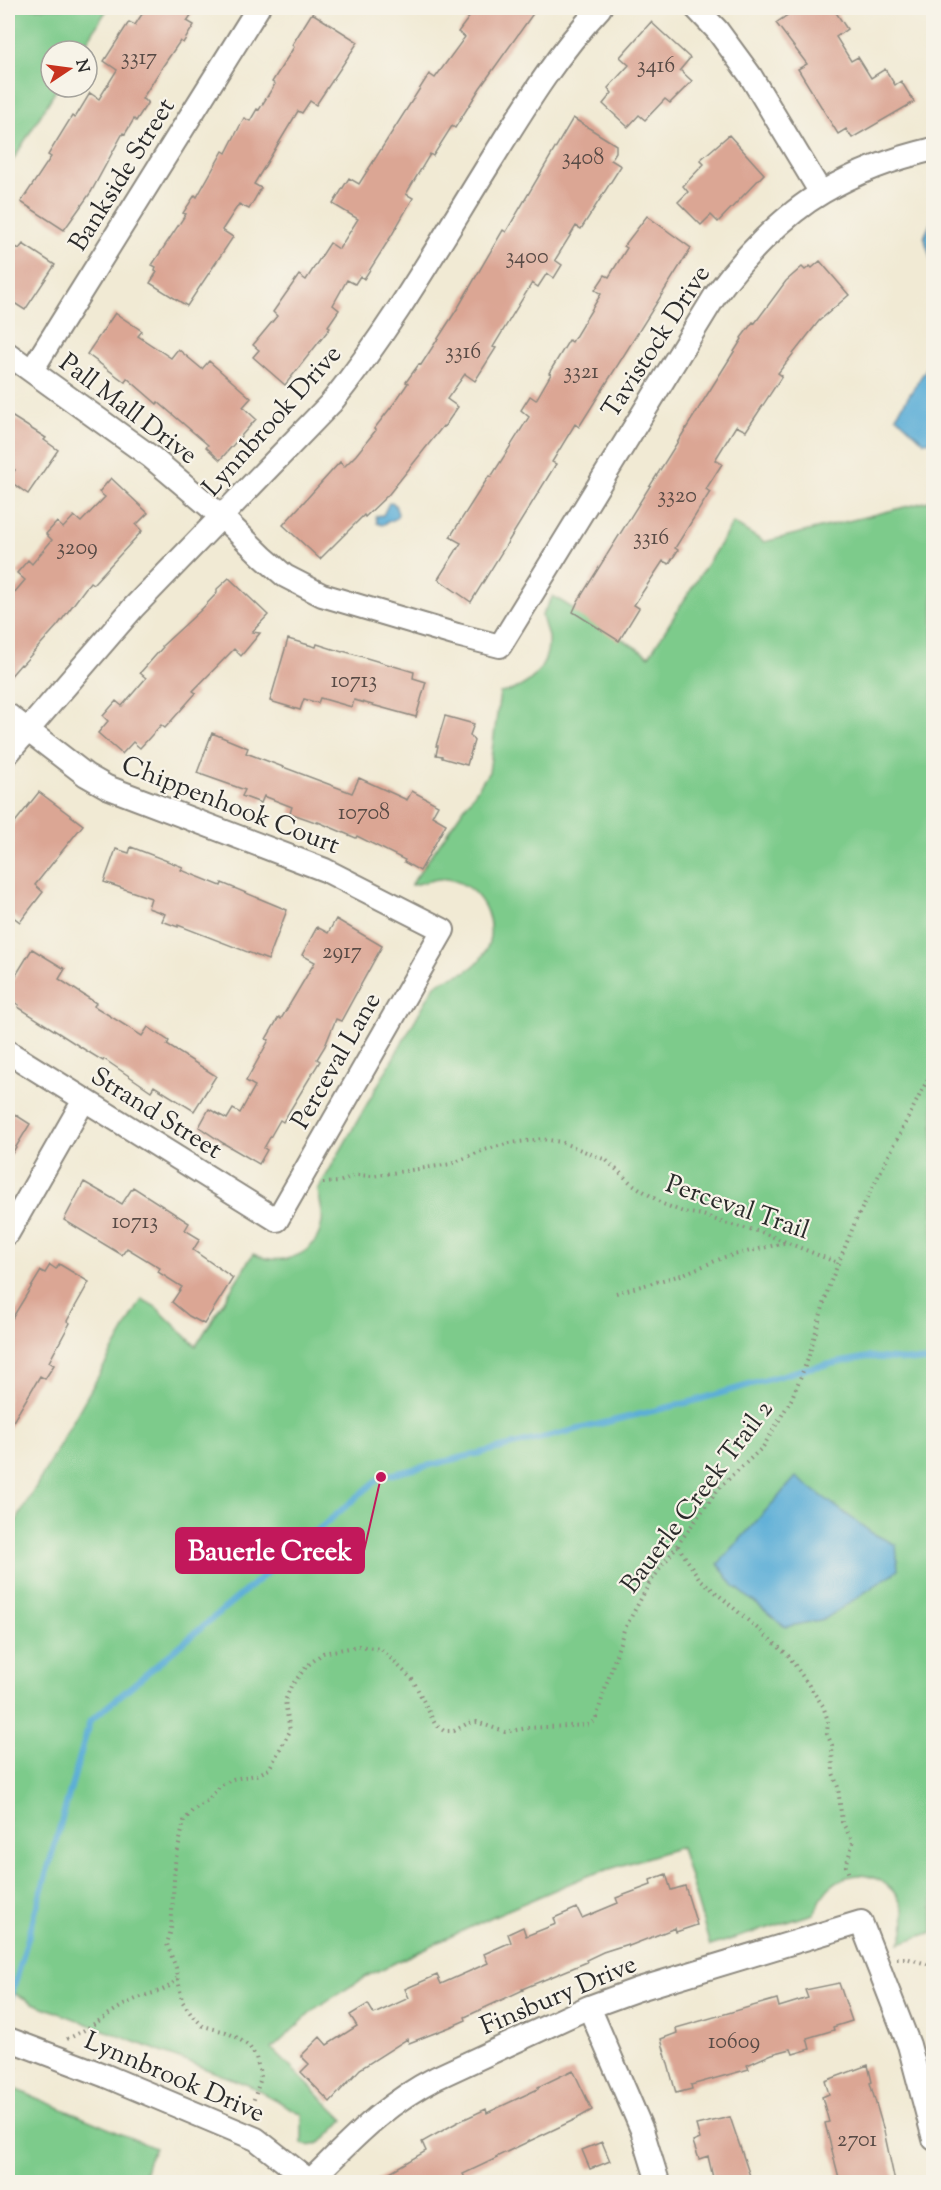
<svg xmlns="http://www.w3.org/2000/svg" width="941" height="2190" font-family="'Sorts Mill Goudy',serif">
<style>
.green{fill:#7dcb8b;stroke:#547b5b;stroke-width:1.5}
.water{fill:#5caed7;stroke:#446c81;stroke-width:1.5}
.lines{fill:none;stroke-linecap:round;stroke-linejoin:round}
.stream{stroke:#5caed7;stroke-width:6}
.building{fill:#dba694}
.minor-casing{stroke:#8e8a80;stroke-width:26}
.path{stroke:#8e8a80;stroke-width:4;stroke-dasharray:1.5 4.5;stroke-linecap:butt}
.minor{stroke:#fff;stroke-width:22}
.minor-bridge-casing{stroke:#8e8a80;stroke-width:26;stroke-linecap:butt}
.minor-bridge{stroke:#fff;stroke-width:22}
.labels{text-anchor:middle;stroke-width:4.5;stroke-linejoin:round;paint-order:stroke}
.number-label{font-size:22px;fill:#574a45}
.street-label{font-size:26px;fill:#2b2b2b;stroke:#f7f3e8}
.leader{fill:none;stroke:#c2185b;stroke-width:2}
.callout-dot{fill:#c2185b;stroke:#f7f3e8;stroke-width:2}
.callout{fill:#c2185b;stroke:#c2185b;stroke-width:2}
.callout-label{font-size:27px;text-anchor:middle;font-weight:bold;fill:#fff}
</style>
<rect width="100%" height="100%" fill="#f7f3e8"/>
<filter id="ink" filterUnits="userSpaceOnUse"><feTurbulence type="fractalNoise" baseFrequency=".0167" numOctaves="2"/><feDisplacementMap in="SourceGraphic" scale="12" xChannelSelector="R" yChannelSelector="G"/><feConvolveMatrix kernelMatrix="1 2 1 2 8 2 1 2 1" color-interpolation-filters="sRGB"/></filter>
<filter id="wash" filterUnits="userSpaceOnUse"><feTurbulence type="fractalNoise" baseFrequency=".008" numOctaves="4" result="noise"/><feDisplacementMap in="SourceGraphic" scale="24" xChannelSelector="R" yChannelSelector="G"/><feGaussianBlur stdDeviation="1.35" result="paint"/><feColorMatrix in="noise" values="0 0 0 0 0 0 0 0 0 0 0 0 0 0 0 0 0 1.4 0 .05"/><feComposite in="paint" operator="in"/></filter>
<g filter="url(#wash)">
<rect width="100%" height="100%" fill="#f1ead4"/>
<path class="green" d="M8,8H108L81,51H51V87H58L8,168Z
M933,500V1932L900,1943C921,1898 868,1853 830,1887C821,1895 820,1905 813,1914L710,1946L681,1847L587,1876L496,1915L369,1975L317,2007L272,2049L344,2120C332,2132 320,2151 302,2144V2114L248,2085L33,2003L8,1990V1536L142,1299L156,1307L196,1346L253,1254C282,1267 317,1256 322,1222C324,1210 319,1201 318,1190L435,985C449,974 464,978 479,961C504,932 485,885 447,879C434,877 424,884 411,885L489,772L500,693C528,689 550,668 548,638C547,630 543,623 542,615L553,596L649,656L733,523L764,542Z
M8,2086L155,2148L148,2161L142,2182H8Z"/>
<path class="water" d="M933,218H934L933,266L924,237Z
M933,358V441L924,442L896,416Z
M392,502L395,505L398,514L396,518L382,525L377,523L376,516L383,515L389,503Z
M796,1477L872,1533L896,1545L898,1570L825,1619L785,1627L733,1585L718,1564Z"/>
<g class="lines">
<path class="stream" d="M8,2008L90,1721L381,1477L694,1401L804,1369L868,1357L934,1362"/>
</g>
<g id="blocks">
<path class="building" d="M146,8H196L187,21L194,25L183,43L180,41L163,66L142,99L148,102L136,121L134,119L125,134L123,133L91,192L64,230L21,202L51,157L48,155L72,116L75,118L90,93L99,99L117,70L104,61L129,22L135,25Z
M476,8H537L480,88L455,128L452,126L433,156L430,154L406,194L413,198L390,238L364,279L360,276L355,284L347,280L333,305L339,310L328,326L330,328L285,385L253,357L259,350L253,345L277,316L273,312L299,275L306,280L330,243L339,249L358,219L333,204L349,178L359,184L429,74L435,78L465,37L458,32Z
M798,8H833L847,29L836,37L851,61L858,57L871,78L885,69L895,85L901,81L914,102L852,138L846,129L838,134L798,69L807,64L776,23Z
M312,13L358,42L316,105L310,101L302,113L298,111L254,184L261,188L249,209L239,204L222,230L233,237L187,306L150,283L157,272L155,271L156,267L152,265L186,214L183,213L195,195L197,197L223,151L226,153L244,118L250,121L257,109L259,110L275,84L272,82L294,47L292,45Z
M651,22L690,58L680,70L692,81L670,103L665,99L645,120L639,115L628,127L603,104L612,93L608,88L629,65L620,57Z
M573,118L616,145V152L611,160L621,166L581,229L576,226L555,260L562,265L554,278L547,273L538,287L532,283L493,347L496,348L475,381L465,374L447,399L458,407L444,427L443,426L389,494L365,517L364,515L320,559L283,525L340,462L344,467L356,455L376,430L374,429L395,402L408,383L406,382L419,364L421,365L459,306L503,230L506,232Z
M729,135L764,174L718,222L711,215L701,225L678,202L688,192L683,186L704,164L700,160Z
M647,216L691,248L579,427L575,424L552,462L556,464L471,602L438,579L461,543L450,537L489,476L491,477L529,417L521,410L530,396L536,400L551,374L549,373L569,340L572,342L601,294L595,290L605,275L609,277L627,248L624,246Z
M8,242L19,249L23,244L55,265L25,310L8,299Z
M820,261L849,295L819,321L778,373L782,376L746,431L736,426L715,460L722,464L706,489L710,492L675,548L678,550L669,564L663,561L634,605L639,608L619,641L573,612L578,601L742,339L741,338L753,322L755,323L786,281L802,267L805,270L810,266L812,268Z
M115,313L142,331L138,336L171,358L178,349L202,369L209,361L251,398L243,407L256,419L220,460L206,447L208,445L158,402L157,404L127,378L125,382L87,354Z
M8,414L46,438L44,440L58,450L28,494L8,480L15,470L8,465Z
M111,478L148,513L136,525L142,531L93,584L90,582L58,625L22,665L21,664L8,679V600L25,580L17,573L28,560L32,564L52,540L46,534L57,522L63,528L74,516L81,522L105,497L99,492Z
M229,578L268,615L252,632L260,633L241,656L234,649L193,691L196,693L165,728L161,725L140,748L133,742L122,754L98,733L108,721L103,716L116,701L122,706L146,678L140,673L163,647L162,646L200,611L217,593V589Z
M288,639L316,647L317,644L342,652L343,651L414,672L413,678L426,682L416,717L354,700L352,707L320,698L318,703L304,699L300,710L270,701Z
M445,716L474,724L470,735L474,741L467,765L442,758V756L436,755L438,746H436Z
M212,733L248,748L246,753L352,793L359,778L407,800L412,791L438,805L432,816L446,824L420,871L404,862L405,860L357,836L356,838L318,822V823L290,813L292,807L264,796L261,803L242,796L245,790L197,773Z
M39,792L83,825L35,885L43,892L20,922L8,913V831Z
M131,847L183,867L181,870L221,886L222,883L287,910L268,960L178,925V927L162,921L165,914L148,908L151,898L104,882L116,849L129,853Z
M336,919L382,946L341,1021L336,1019L325,1046L317,1059L320,1061L283,1122L280,1120L264,1148L267,1150L259,1164L223,1143L199,1127L209,1109L227,1119L233,1109L240,1113L255,1086L246,1081L269,1040L266,1039L279,1017L281,1019L315,962L302,955L317,927L328,933Z
M32,949L65,969L59,979L96,1003L94,1006L142,1036L148,1027L169,1041L167,1045L216,1076L194,1111L154,1086L151,1091L104,1059L103,1061L82,1048L18,1007L19,1005L8,998V988Z
M8,1110L30,1124L8,1160Z
M84,1182L122,1204L133,1187L189,1223L185,1230L200,1239L193,1250L233,1278L204,1324L189,1316L172,1302L182,1287L158,1272L160,1268L127,1248L122,1255L64,1220Z
M59,1264L89,1282L67,1321L70,1323L49,1362L54,1365L45,1379L40,1376L8,1430V1325L41,1271L45,1273L50,1265L56,1269Z
M666,1874L671,1890L685,1886L697,1925L676,1932L675,1928L629,1946L628,1944L603,1952L586,1960L587,1962L522,1989L523,1990L465,2017L466,2020L450,2027L409,2043L407,2039L360,2069L330,2102L301,2072L309,2064L301,2056L320,2037L327,2045L357,2026L350,2015L368,2004L374,2014L409,1998L405,1989L437,1975L441,1984L488,1963L484,1954L511,1942L508,1934L523,1927L526,1936L556,1924L554,1918L577,1908L582,1918L618,1903L616,1898L651,1885L650,1880Z
M839,1983L852,2021L833,2027L834,2030L807,2038L810,2049L793,2054L791,2049L772,2054L747,2065L749,2069L691,2085L692,2089L676,2093L661,2039L677,2033L676,2028L777,1999L779,2007L808,1998L805,1990Z
M868,2065L872,2082L870,2083L884,2131L895,2182H840L825,2123L829,2122L822,2097L829,2094L825,2081Z
M573,2070L592,2110L576,2119L496,2157L497,2158L463,2174L465,2178L456,2182H373L426,2151L422,2142L458,2122L486,2109L487,2113L538,2089V2087Z
M730,2117L752,2182H714L708,2156L699,2159L693,2142L700,2139L696,2125Z
M602,2142L610,2161L590,2169L582,2150Z"/>
</g>
</g>
<g filter="url(#ink)">
<use href="#blocks" fill-opacity="0" stroke="#8e8a80" stroke-width="1.5"/>
<g class="lines">
<defs>
<path id="minor" d="M696,8L717,30L750,75L821,193
M8,354L151,457L222,517L263,557L285,576L322,595L457,635L500,646L715,296C742,259 783,215 823,192C857,172 895,158 934,149
M32,370L258,8
M8,715L86,775L107,787L325,870L443,930L277,1220L8,1052
M8,753L133,608L331,403C393,326 442,239 494,156C527,103 557,54 600,8
M8,1233L84,1100
M589,2007L642,2130L658,2182
M106,2076L256,2139L311,2182
M310,2181C352,2140 383,2105 436,2078L589,2007L636,1990L861,1922L909,2045L934,2139"/>
</defs>
<use href="#minor" class="minor-casing"/>
<path class="path" d="M323,1183L339,1182L356,1175L372,1176L451,1164L484,1150L510,1143L542,1139L561,1142L606,1160L631,1183L663,1204L683,1212L703,1215L724,1223L761,1232L838,1263
M616,1293L681,1275L725,1257L788,1242
M678,1546L699,1578L788,1655L823,1706L828,1721L827,1734L832,1745L833,1773L838,1787L842,1822L853,1842L846,1866L849,1875
M897,1958H906L934,1966
M67,2039C93,2028 114,2007 141,1997C154,1992 169,1991 177,1978
M8,2084L19,2063
M250,2111L261,2078L256,2057L249,2046L236,2037L226,2032L203,2026L191,2014L182,2001L176,1968L167,1944L171,1930L175,1863L184,1821L193,1810L208,1800L220,1786L233,1779L257,1775L269,1769L290,1731L285,1701L291,1686L307,1666L323,1653L359,1646L381,1649L413,1680L435,1724L444,1731H454L468,1723L477,1722L505,1732L527,1728L589,1725L595,1721L624,1630L649,1584L719,1488L763,1447L791,1400L808,1359L829,1286L856,1220L934,1067"/>
<use href="#minor" class="minor"/>
<defs>
<path id="minor-bridge" d="M8,2039L106,2076"/>
</defs>
<use href="#minor-bridge" class="minor-bridge-casing"/>
<use href="#minor-bridge" class="minor-bridge"/>
</g>
</g>
<g class="labels">
<g class="number-label">
<text x="139" y="64">3317</text>
<text x="656" y="72">3416</text>
<text x="583" y="164">3408</text>
<text x="527" y="263">3400</text>
<text x="463" y="358">3316</text>
<text x="581" y="378">3321</text>
<text x="677" y="502">3320</text>
<text x="651" y="544">3316</text>
<text x="77" y="554">3209</text>
<text x="354" y="687">10713</text>
<text x="364" y="819">10708</text>
<text x="342" y="958">2917</text>
<text x="135" y="1228">10713</text>
<text x="734" y="2048">10609</text>
<text x="857" y="2146">2701</text>
</g>
<g class="street-label">
<text transform="translate(121 174) rotate(-58)" y="9">Bankside Street</text>
<text transform="translate(655 341) rotate(-57)" y="9">Tavistock Drive</text>
<text transform="translate(129 408) rotate(37)" y="9">Pall Mall Drive</text>
<text transform="translate(271 420) rotate(-48)" y="9">Lynnbrook Drive</text>
<text transform="translate(231 804) rotate(21)" y="9">Chippenhook Court</text>
<text transform="translate(335 1060) rotate(-60)" y="9">Perceval Lane</text>
<text transform="translate(157 1112) rotate(32)" y="9">Strand Street</text>
<text transform="translate(738 1206) rotate(19)" y="9">Perceval Trail</text>
<text transform="translate(696 1496) rotate(-53)" y="9">Bauerle Creek Trail 2</text>
<text transform="translate(558 1994) rotate(-23)" y="9">Finsbury Drive</text>
<text transform="translate(175 2076) rotate(23)" y="9">Lynnbrook Drive</text>
</g>
</g>
<path class="leader" d="M381 1477L364 1551"/>
<circle class="callout-dot" cx="381" cy="1477" r="6"/>
<rect class="callout" x="176" y="1528" width="188" height="45" rx="6"/>
<g class="callout-label">
<text x="270" y="1560">Bauerle Creek</text>
</g>
<rect width="941" height="2190" fill="none" stroke="#f7f3e8" stroke-width="30"/>
<g transform="translate(69 69) rotate(77)"><circle r="28" fill="#f7f3e8" stroke="#a5a39c" stroke-width="1.5"/>
<path d="M0-4.5L10 22L0 15L-10 22Z" fill="#c8321e"/>
<text y="-9" font-size="16" font-weight="bold" text-anchor="middle" fill="#2b2b2b">N</text>
</g>
</svg>
